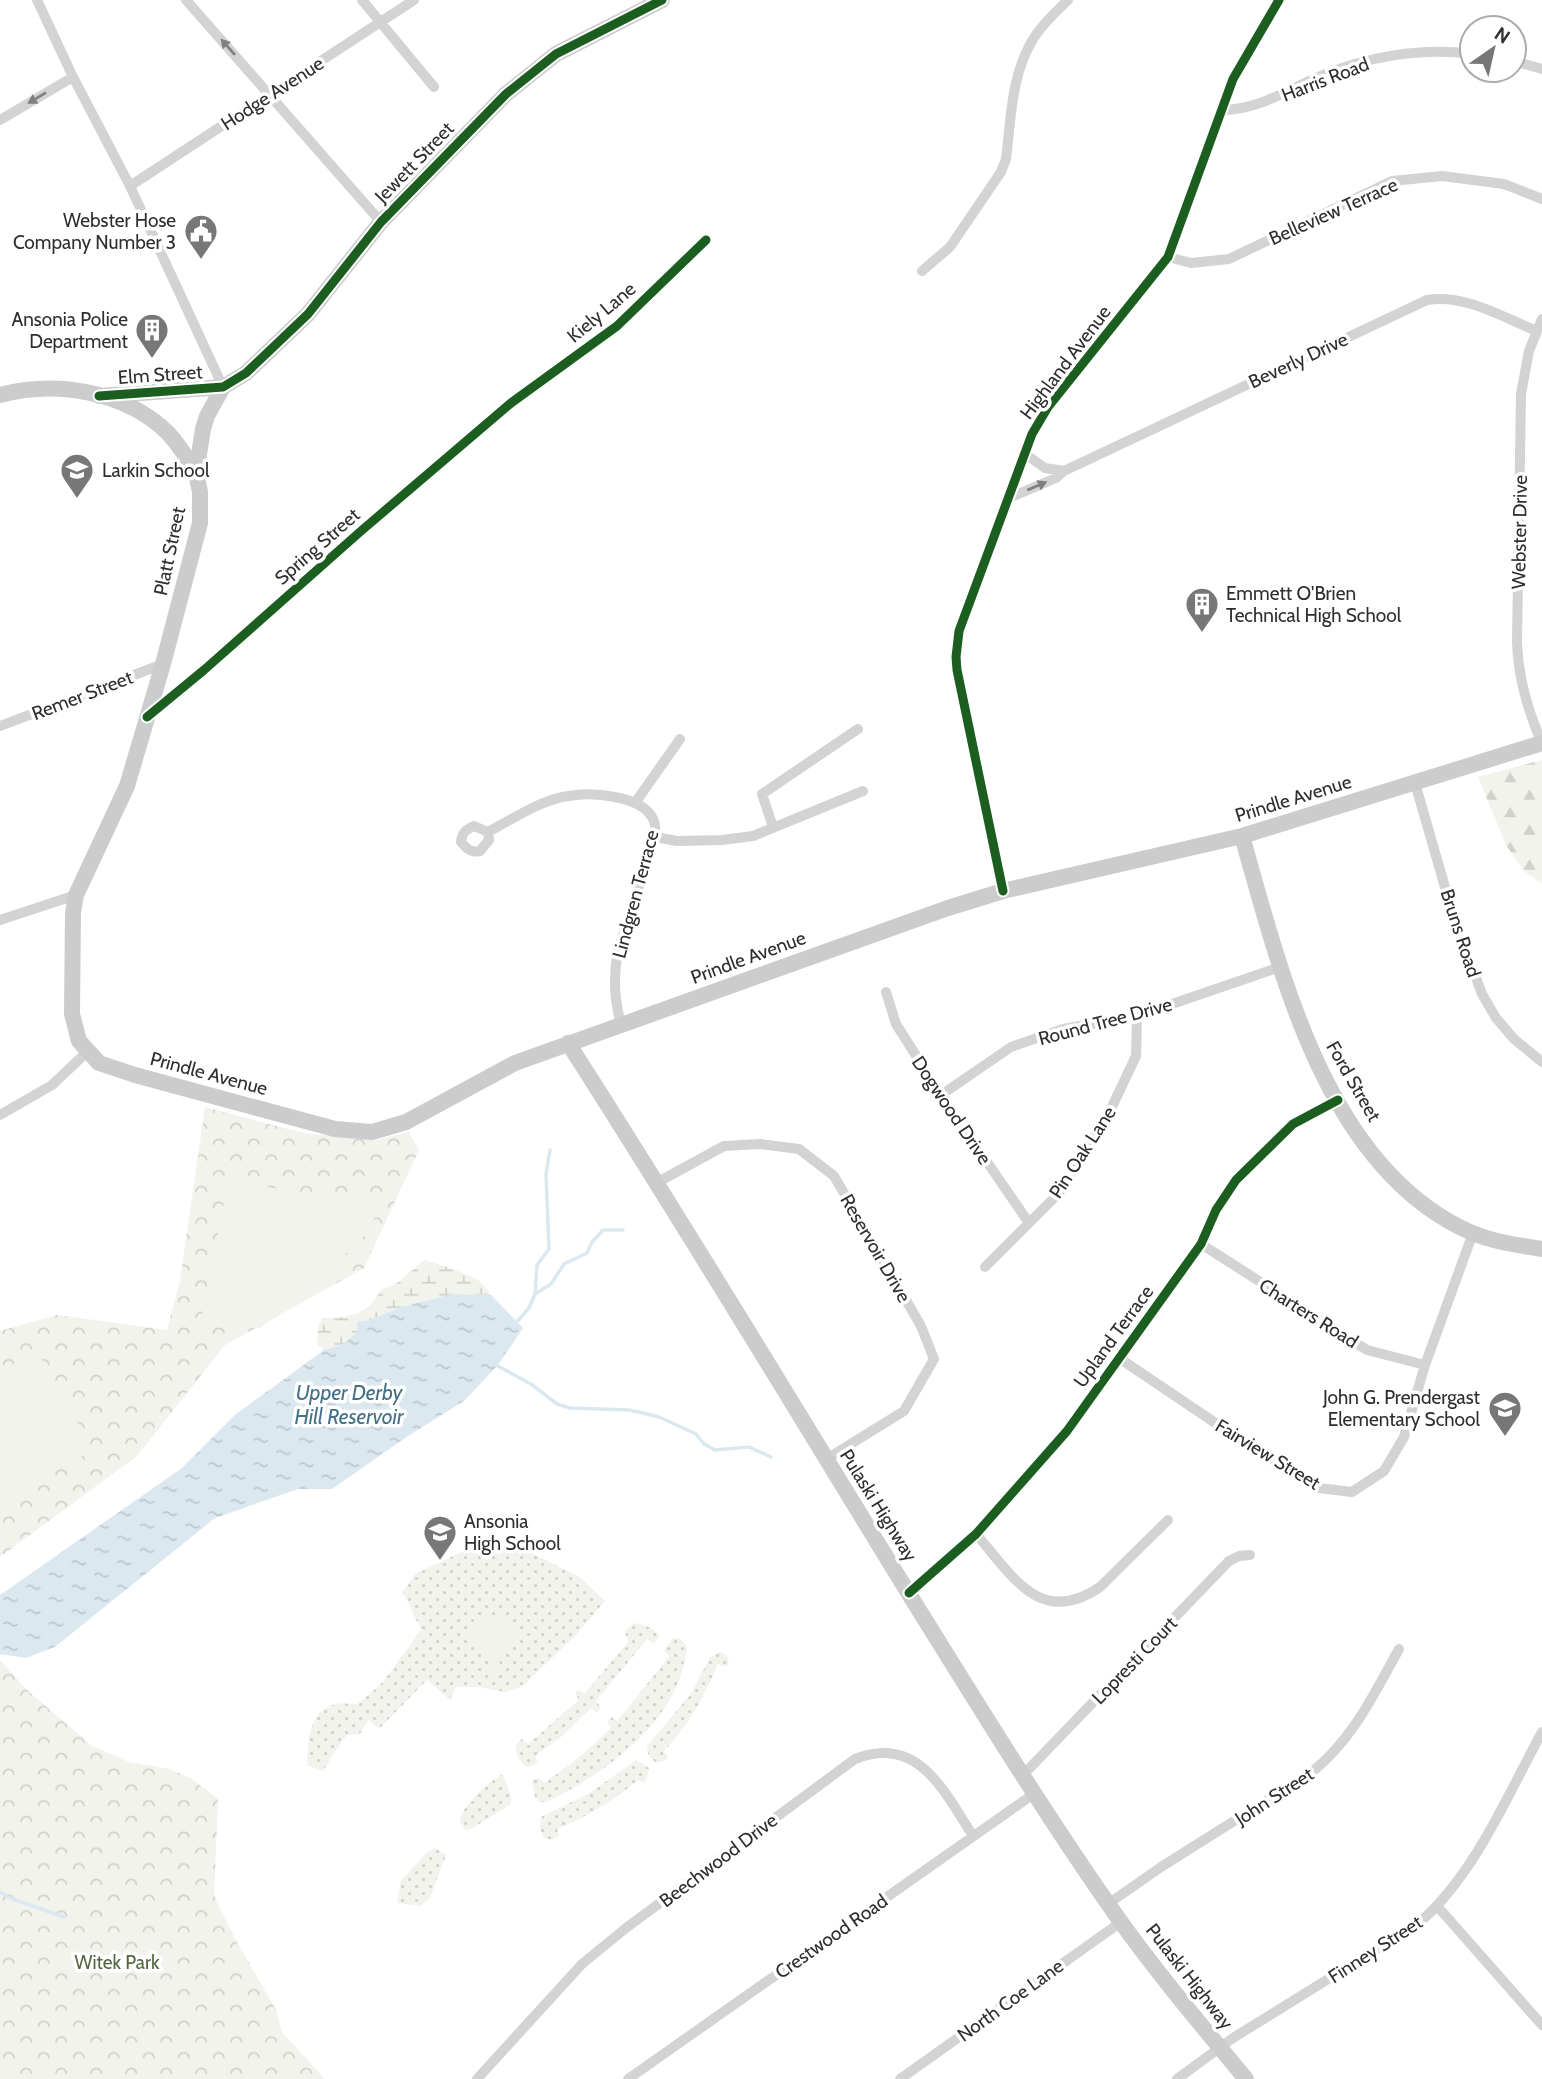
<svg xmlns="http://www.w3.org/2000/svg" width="1542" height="2079" font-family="Cabin,sans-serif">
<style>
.grass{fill:url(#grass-dots)}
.forest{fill:url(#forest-firs)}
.wetland{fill:url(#wetland-marsh)}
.park{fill:url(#park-crowns)}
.pitch{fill:#f1f3ec}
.water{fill:url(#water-ripples)}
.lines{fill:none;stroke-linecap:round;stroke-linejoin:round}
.stream{stroke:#dbe8f0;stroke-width:3.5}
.street{stroke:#d3d3d3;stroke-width:10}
.secondary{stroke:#ccc;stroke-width:16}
.cycleway-casing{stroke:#fff;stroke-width:13}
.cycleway{stroke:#1b5e20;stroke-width:9}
.oneway{fill:#808080}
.labels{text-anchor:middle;stroke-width:7;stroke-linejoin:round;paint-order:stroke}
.street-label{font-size:19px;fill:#2e2e2e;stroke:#fff}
.poi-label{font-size:19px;fill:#2e2e2e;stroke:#fff;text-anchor:end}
.park-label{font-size:19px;fill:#536640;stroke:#fff}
.water-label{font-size:21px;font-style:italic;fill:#437189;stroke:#fff}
</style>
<defs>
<pattern id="grass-dots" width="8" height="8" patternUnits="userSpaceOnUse" patternTransform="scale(1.75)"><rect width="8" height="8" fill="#f1f3ec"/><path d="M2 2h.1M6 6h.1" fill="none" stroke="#cfd1cb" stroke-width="1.8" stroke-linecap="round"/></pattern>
<pattern id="forest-firs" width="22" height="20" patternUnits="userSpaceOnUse" patternTransform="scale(1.75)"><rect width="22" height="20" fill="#f1f3ec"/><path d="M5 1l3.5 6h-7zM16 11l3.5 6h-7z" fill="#cfd1cb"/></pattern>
<pattern id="wetland-marsh" width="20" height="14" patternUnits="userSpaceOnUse" patternTransform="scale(1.75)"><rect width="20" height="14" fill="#f1f3ec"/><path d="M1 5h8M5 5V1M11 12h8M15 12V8" fill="none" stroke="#cfd1cb"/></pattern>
<pattern id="park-crowns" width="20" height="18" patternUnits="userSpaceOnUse" patternTransform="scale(1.75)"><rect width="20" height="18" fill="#f1f3ec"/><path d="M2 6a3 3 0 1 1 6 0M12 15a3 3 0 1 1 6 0" fill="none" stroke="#cfd1cb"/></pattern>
<pattern id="water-ripples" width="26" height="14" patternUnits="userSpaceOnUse" patternTransform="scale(1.75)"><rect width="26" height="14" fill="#dbe8f0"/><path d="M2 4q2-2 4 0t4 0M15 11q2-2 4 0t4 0" fill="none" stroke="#bcc7ce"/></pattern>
</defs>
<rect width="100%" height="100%" fill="#fff"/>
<path class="grass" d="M468,1549H524L581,1578L605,1601L577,1634L523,1686L506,1692L478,1687H456L450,1700L427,1680L379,1729L368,1720L360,1734L347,1735C336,1748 332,1758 323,1771L307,1765C308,1743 308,1710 336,1704C342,1703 351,1704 358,1704L383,1682L421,1630L403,1592L415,1574Z
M634,1623L649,1627L659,1634L657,1640L653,1643L647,1639L596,1701L601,1708L597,1713L591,1708L561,1737L535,1756L538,1763L529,1767L525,1766C517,1758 511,1746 522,1739L528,1744L579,1700L575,1693L578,1690L585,1693L628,1642L625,1631Z
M673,1638L681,1639L687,1647C680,1721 607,1772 547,1802H539L535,1797L532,1780L539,1778L544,1783C569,1766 590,1749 611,1728L607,1722L611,1717L617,1721L669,1657L664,1650Z
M720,1652L727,1655L729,1665L725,1667L718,1664C702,1701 691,1721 664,1751L668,1758L664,1761L655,1762L648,1754L647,1746L691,1694L710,1657Z
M636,1760L649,1768L645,1783L638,1780C613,1801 587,1817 557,1829L559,1836C555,1840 548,1841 543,1837L540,1826L541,1817L590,1793Z
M503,1774L511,1797V1804L471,1829L465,1830L460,1822C460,1807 489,1781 503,1774Z
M436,1848L446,1855L430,1898L421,1906L397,1903L401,1881L428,1851Z"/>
<path class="forest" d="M1542,760V884L1524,871L1506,845L1478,777Z"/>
<path class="wetland" d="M424,1260C432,1261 473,1276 479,1281C484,1285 488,1290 491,1295L454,1294L401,1307L370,1320L358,1322V1331L344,1344L324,1350L317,1344L318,1326L322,1318L345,1317L358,1313L371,1305L381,1290L396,1284Z"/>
<path class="park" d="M205,1107L303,1133L376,1140L409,1132L419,1150L364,1268L225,1345L137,1456L0,1557V1331L57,1315L167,1330L180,1281Z
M0,1660L28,1691L92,1746L129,1762L170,1769L192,1779L218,1799L214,1895L234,1937L276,2010L282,2032L325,2079H0Z"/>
<path class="pitch" d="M233,1182L380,1204L370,1230L299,1300L260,1328L200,1325L227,1187Z
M37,1351L93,1450L0,1502V1371Z
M491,1615C506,1618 514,1622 522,1637L500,1659L499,1671L492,1673L488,1667V1660L462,1636C470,1624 477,1618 491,1615Z"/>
<path class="water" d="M454,1294L491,1295L523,1328L498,1365L464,1401L408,1436L332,1489H298L215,1518L55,1647L26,1658L0,1654V1595L182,1468L236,1414L324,1350L344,1344L358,1331L357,1322L370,1320L401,1307Z"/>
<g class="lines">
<path class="stream" d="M535,1294L537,1265L549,1249L546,1174L550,1150
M515,1324L529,1308L535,1294L551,1284L564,1264L587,1253L592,1242L603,1230H623
M496,1365L531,1384L557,1404L570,1408L629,1410L643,1413L659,1417L696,1434L704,1444L715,1450L749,1447L771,1457
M0,1892L10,1898L64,1917"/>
<path class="street" d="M37,0L73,77L130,186L223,387
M186,0L381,222
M362,0L434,87
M1514,61L1542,69
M1222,110C1258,110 1285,91 1318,77C1365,57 1421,47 1472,54
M0,120L73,77
M130,186L414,0
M1168,257L1191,263L1229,259L1392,181L1442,176L1504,184L1542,199
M922,271L950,247L1001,172L1006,159C1011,120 1011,76 1032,41C1041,25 1055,13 1068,0
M1025,454L1045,468L1064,471
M1009,498L1056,478L1064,471L1427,300C1466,294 1502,317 1537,331
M149,715L204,670L361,531L511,403L617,326L706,240
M0,726L163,664
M1542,744C1528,710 1518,678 1517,642L1521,394L1529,351L1542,319
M1415,783L1453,915L1482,994L1496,1018L1514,1039L1542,1062
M635,803L680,739
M773,827L762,794L858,729
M488,832L489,840L480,851C471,853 467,849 461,842C462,833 465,830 474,826L488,832C513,819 540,800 568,796C592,792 644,795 654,821C656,825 655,831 655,837L618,951C613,976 614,999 621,1024
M655,837L677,841L722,840L753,836L863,791
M1003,891L957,670L956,657L959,631L1032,434L1048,407L1168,257L1233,79L1279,0
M0,920L76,895
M886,992L896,1024L941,1095L1029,1223
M941,1095L1011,1047L1063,1029L1137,1016L1280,967
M0,1115L52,1085L87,1052
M658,1182L724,1146L760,1144L799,1149L834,1176L921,1326L934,1359L904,1411L825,1460
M1201,1244L1367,1350L1425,1365
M985,1267L1059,1193L1110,1111L1136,1056L1137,1016
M1119,1358L1251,1447L1319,1488L1352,1492L1384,1471L1404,1437L1425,1365L1473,1233
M976,1534C1012,1575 1040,1628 1100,1587L1168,1520
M909,1593L976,1534L1067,1431L1201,1244L1216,1210L1236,1180L1293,1124L1338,1100
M1023,1775L1229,1561L1239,1556L1250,1555
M1108,1904L1161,1867L1312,1772C1353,1739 1374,1694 1399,1649
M1438,1907L1542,2025
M477,2079L582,1964L626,1928L855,1759C918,1734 944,1791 973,1836
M628,2079L1035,1793
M900,2079L1121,1922
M1177,2079L1233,2038L1420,1922C1475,1874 1507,1796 1542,1732"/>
<path class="secondary" d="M223,387L207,416L203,429L196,473L200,492V523L163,664L127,786L76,895L73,913L72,1014L79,1041L99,1063L135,1075L335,1129L372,1132L406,1122L515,1063L948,908L1003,891L1242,836L1542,743
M0,395C56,380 125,391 168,433C179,445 188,459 196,473
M99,396L223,387L246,373L308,314L381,222L506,94L556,54L662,0
M1242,836C1281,973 1326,1168 1470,1232C1493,1242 1518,1245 1542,1249
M568,1043C685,1225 796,1410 909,1594C977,1703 1044,1813 1118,1918C1158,1974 1202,2026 1246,2079"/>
<defs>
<path id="cycleway" d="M99,396L223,387L246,373L308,314L381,222L506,94L556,54L662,0
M147,717L204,670L361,531L511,403L617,326L706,240
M1003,891L957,670L956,657L959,631L1032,434L1048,407L1168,257L1233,79L1279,0
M909,1593L976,1534L1067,1431L1201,1244L1216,1210L1236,1180L1293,1124L1338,1100"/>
</defs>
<use href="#cycleway" class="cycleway-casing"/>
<use href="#cycleway" class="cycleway"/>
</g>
<defs><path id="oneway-solid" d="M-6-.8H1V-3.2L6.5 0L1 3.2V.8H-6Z" transform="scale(1.75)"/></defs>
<g class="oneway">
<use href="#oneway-solid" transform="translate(228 47) rotate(-131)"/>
<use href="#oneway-solid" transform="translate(37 98) rotate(149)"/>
<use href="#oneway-solid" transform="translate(1037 486) rotate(-23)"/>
</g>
<defs>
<symbol id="civic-pin" viewBox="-11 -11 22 30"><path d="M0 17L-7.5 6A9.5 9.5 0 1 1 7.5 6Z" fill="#777" stroke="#fff"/><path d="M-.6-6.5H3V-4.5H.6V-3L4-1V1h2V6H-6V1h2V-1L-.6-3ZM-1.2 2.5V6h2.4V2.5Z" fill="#fff"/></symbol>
<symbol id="building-pin" viewBox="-11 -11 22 30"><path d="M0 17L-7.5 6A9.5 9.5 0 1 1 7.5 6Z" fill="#777" stroke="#fff"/><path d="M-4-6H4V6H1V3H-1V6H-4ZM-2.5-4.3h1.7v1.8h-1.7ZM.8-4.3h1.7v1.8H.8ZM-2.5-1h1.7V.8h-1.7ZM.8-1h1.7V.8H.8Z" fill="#fff"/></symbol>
<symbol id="school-pin" viewBox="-11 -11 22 30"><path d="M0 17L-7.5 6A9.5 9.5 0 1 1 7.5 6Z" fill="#777" stroke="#fff"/><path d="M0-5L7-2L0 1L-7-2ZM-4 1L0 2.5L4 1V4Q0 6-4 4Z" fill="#fff"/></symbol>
</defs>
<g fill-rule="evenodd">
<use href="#civic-pin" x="182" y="212" width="38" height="52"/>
<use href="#building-pin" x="133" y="311" width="38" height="52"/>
<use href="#school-pin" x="58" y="451" width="38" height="52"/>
<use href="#building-pin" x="1183" y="585" width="38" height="52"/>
<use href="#school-pin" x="1486" y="1389" width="38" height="52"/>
<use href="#school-pin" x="421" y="1513" width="38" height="52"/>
</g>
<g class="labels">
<g class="street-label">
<text transform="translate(1325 79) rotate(-21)" y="7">Harris Road</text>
<text transform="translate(272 93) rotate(-33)" y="7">Hodge Avenue</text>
<text transform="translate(414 162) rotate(-46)" y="7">Jewett Street</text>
<text transform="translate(1333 211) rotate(-24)" y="7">Belleview Terrace</text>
<text transform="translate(601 312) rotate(-40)" y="7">Kiely Lane</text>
<text transform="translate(1298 360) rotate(-25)" y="7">Beverly Drive</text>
<text transform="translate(1065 362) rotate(-53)" y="7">Highland Avenue</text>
<text transform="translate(160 374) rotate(-4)" y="7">Elm Street</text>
<text transform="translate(1519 532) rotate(-89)" y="7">Webster Drive</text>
<text transform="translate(317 546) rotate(-41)" y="7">Spring Street</text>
<text transform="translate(169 551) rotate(-78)" y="7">Platt Street</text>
<text transform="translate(82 695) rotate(-21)" y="7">Remer Street</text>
<text transform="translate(1293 798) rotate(-17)" y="7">Prindle Avenue</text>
<text transform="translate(635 894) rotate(-75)" y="7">Lindgren Terrace</text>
<text transform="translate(1461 933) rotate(72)" y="7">Bruns Road</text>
<text transform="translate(748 957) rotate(-20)" y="7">Prindle Avenue</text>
<text transform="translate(1105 1021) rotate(-15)" y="7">Round Tree Drive</text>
<text transform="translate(209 1073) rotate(15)" y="7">Prindle Avenue</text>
<text transform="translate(1354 1081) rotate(60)" y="7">Ford Street</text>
<text transform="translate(952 1110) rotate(56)" y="7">Dogwood Drive</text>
<text transform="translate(1082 1152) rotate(-57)" y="7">Pin Oak Lane</text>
<text transform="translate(876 1248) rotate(60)" y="7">Reservoir Drive</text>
<text transform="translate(1309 1313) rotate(32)" y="7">Charters Road</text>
<text transform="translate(1113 1336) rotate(-54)" y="7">Upland Terrace</text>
<text transform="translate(1268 1454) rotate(31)" y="7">Fairview Street</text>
<text transform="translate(879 1505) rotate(58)" y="7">Pulaski Highway</text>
<text transform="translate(1134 1660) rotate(-46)" y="7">Lopresti Court</text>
<text transform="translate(1274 1796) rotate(-33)" y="7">John Street</text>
<text transform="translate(718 1860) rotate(-37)" y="7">Beechwood Drive</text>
<text transform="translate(831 1936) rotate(-35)" y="7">Crestwood Road</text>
<text transform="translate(1375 1949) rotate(-33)" y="7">Finney Street</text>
<text transform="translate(1190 1976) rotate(52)" y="7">Pulaski Highway</text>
<text transform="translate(1010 2000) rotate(-36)" y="7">North Coe Lane</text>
</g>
<g class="poi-label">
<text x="176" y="227">Webster Hose<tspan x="176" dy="22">Company Number 3</tspan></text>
<text x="128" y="326">Ansonia Police<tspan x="128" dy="22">Department</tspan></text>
<text x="102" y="477" text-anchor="start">Larkin School</text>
<text x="1226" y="600" text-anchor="start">Emmett O'Brien<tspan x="1226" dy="22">Technical High School</tspan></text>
<text x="1480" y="1404">John G. Prendergast<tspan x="1480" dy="22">Elementary School</tspan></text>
<text x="464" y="1528" text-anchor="start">Ansonia<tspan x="464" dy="22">High School</tspan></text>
</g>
<g class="park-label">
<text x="117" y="1969">Witek Park</text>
</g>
<g class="water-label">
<text x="349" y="1400">Upper Derby<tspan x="349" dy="24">Hill Reservoir</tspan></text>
</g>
</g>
<g transform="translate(1493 49) rotate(34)"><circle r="33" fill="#ffffff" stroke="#ababab" stroke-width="2"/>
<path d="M0-5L12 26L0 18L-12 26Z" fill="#777777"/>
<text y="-10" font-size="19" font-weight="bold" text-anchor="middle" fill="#2e2e2e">N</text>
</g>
</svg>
